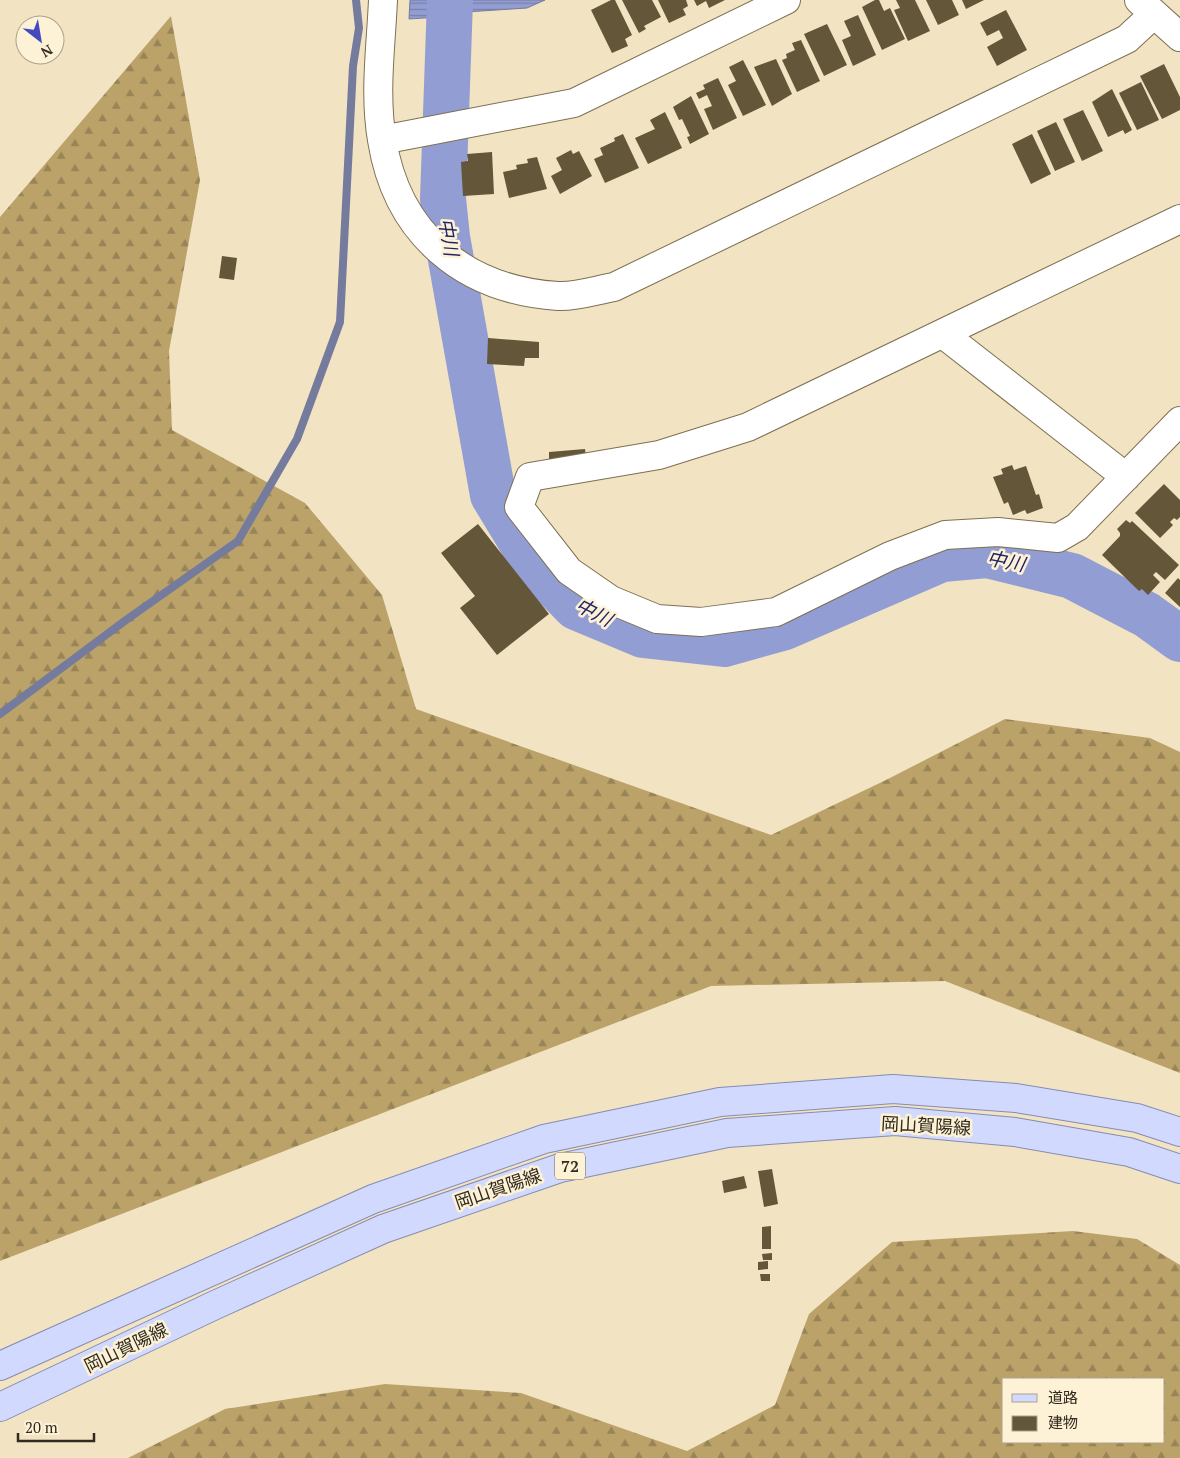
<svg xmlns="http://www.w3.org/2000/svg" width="1180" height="1458" font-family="'PT Serif','Noto Sans JP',serif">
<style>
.forest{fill:url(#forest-firs);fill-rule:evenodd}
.water{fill:url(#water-rules);stroke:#757b9d}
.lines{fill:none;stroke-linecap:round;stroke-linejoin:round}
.stream{stroke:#757b9d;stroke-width:8}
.river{stroke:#929dd3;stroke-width:46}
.building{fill:#635639}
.minor-casing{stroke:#7d7052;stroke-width:30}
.primary-casing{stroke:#858cb0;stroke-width:30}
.minor{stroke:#fff;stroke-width:28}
.primary{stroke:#d1d9fe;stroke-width:28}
.labels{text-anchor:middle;stroke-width:5;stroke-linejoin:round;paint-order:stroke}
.shield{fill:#fdf1d6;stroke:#6e6655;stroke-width:1}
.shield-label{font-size:16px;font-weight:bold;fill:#302b1e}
.street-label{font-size:18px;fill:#302b1e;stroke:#fdf1d6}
.water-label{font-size:19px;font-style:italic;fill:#202464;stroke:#fdf1d6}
</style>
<defs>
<pattern id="forest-firs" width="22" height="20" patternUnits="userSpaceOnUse" patternTransform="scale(1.25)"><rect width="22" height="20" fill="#bba269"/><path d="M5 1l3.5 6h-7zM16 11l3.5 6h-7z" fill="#988456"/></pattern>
<pattern id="water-rules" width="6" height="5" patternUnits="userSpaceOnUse" patternTransform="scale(1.25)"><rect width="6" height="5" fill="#929dd3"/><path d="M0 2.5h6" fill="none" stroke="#7880ab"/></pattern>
</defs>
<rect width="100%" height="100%" fill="#f2e3c2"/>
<path class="forest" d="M171,16L200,180L169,351L172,430L305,503L382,595L416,709L771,835L886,780L1005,719L1150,738L1180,752V1073L945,981L711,986L0,1261V217Z
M1073,1231L1137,1239L1180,1265V1458H128L225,1409L385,1384L521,1393L687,1451L775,1405L809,1314L892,1242ZM1004,1379H1164V1442H1004Z"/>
<path class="water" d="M410,0H545L527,8L466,12L457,27L444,28L438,17L409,19Z"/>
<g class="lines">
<path class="stream" d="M0,714L126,620L238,541L297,439L340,322L353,66L359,28L356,0"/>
<path class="river" d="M450,0L443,199L447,237L493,495L536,566L576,607L643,635L724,644L785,627L942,559L987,555L1072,576L1147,615L1180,639"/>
</g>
<path class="building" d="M611,0H615L632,35L625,39L628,46L612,53L591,10Z
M622,0H652L661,17L644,26L646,29L639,33Z
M658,0H686L688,6L683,9L686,15L669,23Z
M694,0H725L709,8L706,1L697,6Z
M875,0H879L884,11L890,8L905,39L882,50L862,7Z
M896,0H915L930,31L908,41L894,10L900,8Z
M926,0H952L959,15L938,25Z
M962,0H984L966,9Z
M1006,10L1027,50L997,66L987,47L1003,38L999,30L987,36L980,23Z
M858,15L876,55L853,66L842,40L851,36L844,21Z
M827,24L847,65L824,76L804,34Z
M801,40L820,81L797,92L782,60L787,58L786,54L795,50L792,43Z
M776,59L792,94L772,106L754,67Z
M743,60L766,105L743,116L728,85L736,81L729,67Z
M1164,64L1180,97V110L1162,119L1140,76Z
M718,78L737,118L713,130L704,109L712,106L707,95L699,99L696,93L705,89L703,85Z
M1141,82L1159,120L1137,130L1119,93Z
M1112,89L1132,130L1125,134L1123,130L1108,137L1092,102Z
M691,96L709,134L690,144L687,137L690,136L682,119L679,120L673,107Z
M1083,110L1103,151L1082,161L1063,119Z
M665,112L682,148L648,164L635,138L655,129L650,120Z
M1056,122L1075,162L1055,171L1037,131Z
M623,134L639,168L605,183L594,159L603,155L600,148L615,141L614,138Z
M1032,134L1051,174L1031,184L1012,144Z
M571,150L573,154L579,151L592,176L560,194L551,176L562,170L556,158Z
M492,152L494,194L463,196L461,162L468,161L467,154Z
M537,157L547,189L509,198L503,172L517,169L516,165L528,163L527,159Z
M222,256L237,258L234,280L219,278Z
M488,338L539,342V358H525L524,366L487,364Z
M585,449L586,457L549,461V452Z
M1012,465L1014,470L1026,466L1036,495L1039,494L1043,508L1027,514L1025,510L1013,515L1008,502L1004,504L993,477L1003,474L1001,469Z
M1164,484L1180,500V517L1177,520L1174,518L1170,522L1173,525L1160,538L1135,513Z
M1126,520L1130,523L1132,521L1179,565L1165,580L1156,572L1153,575L1160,582L1148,595L1142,589L1139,591L1102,555L1120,536V533L1117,529Z
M478,524L549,614L497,655L460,608L475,596L441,553Z
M1178,578L1180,580V607L1165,593Z
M772,1169L778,1204L764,1207L758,1171Z
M744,1176L747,1188L724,1193L722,1181Z
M771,1226V1249H762V1227Z
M772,1253V1260H763L762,1254Z
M768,1261V1269L758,1270V1262Z
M760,1274H770V1281H761Z"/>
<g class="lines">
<defs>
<path id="minor" d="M383,0C381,46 374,94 382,140C397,234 464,290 558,296C576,297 597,290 614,287L1127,39L1154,14
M1139,0L1180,37
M382,140L574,103L786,0
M1180,219L748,427L659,455L530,477L519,507L569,571L611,600L657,619L701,622L776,612L890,556L945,535L998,532L1058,538L1077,527L1180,421
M943,334L1126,477"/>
<path id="primary" d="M0,1366L373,1199L544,1139L720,1102L893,1089L1016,1098L1137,1118L1180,1132
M0,1407L215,1305L383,1229L560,1168L727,1133L895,1121L1015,1132L1129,1152L1180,1169"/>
</defs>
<use href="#minor" class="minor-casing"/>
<use href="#primary" class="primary-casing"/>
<use href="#minor" class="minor"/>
<use href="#primary" class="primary"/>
</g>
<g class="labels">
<rect class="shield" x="555" y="1152.5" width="30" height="27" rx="4"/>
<g class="shield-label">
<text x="570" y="1172">72</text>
</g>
<g class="street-label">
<text transform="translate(926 1126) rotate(3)" y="6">岡山賀陽線</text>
<text transform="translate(498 1189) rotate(-19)" y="6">岡山賀陽線</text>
<text transform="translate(126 1348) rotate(-26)" y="6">岡山賀陽線</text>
</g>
<g class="water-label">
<text transform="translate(449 237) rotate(80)" y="7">中川</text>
<text transform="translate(1006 561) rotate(11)" y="7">中川</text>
<text transform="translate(594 612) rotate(27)" y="7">中川</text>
</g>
</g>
<rect x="1002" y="1378" width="162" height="65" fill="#fdf1d6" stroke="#aba28c"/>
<rect x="1012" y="1394" width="25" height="8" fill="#d1d9fe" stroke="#aba28c"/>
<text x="1048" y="1403" font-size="15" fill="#302b1e">道路</text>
<rect x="1012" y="1416" width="25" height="15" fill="#635639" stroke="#aba28c"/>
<text x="1048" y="1428" font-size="15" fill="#302b1e">建物</text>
<g transform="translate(40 40) rotate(149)"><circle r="24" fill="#fdf1d6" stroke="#aba28c"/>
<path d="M0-4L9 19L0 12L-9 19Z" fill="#4349be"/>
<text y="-8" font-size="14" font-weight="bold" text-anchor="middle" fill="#302b1e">N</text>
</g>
<path d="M18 1433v8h76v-8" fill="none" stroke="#302b1e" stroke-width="2.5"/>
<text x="25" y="1433" font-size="15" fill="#302b1e" stroke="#fdf1d6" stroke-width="4" paint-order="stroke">20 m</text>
</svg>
